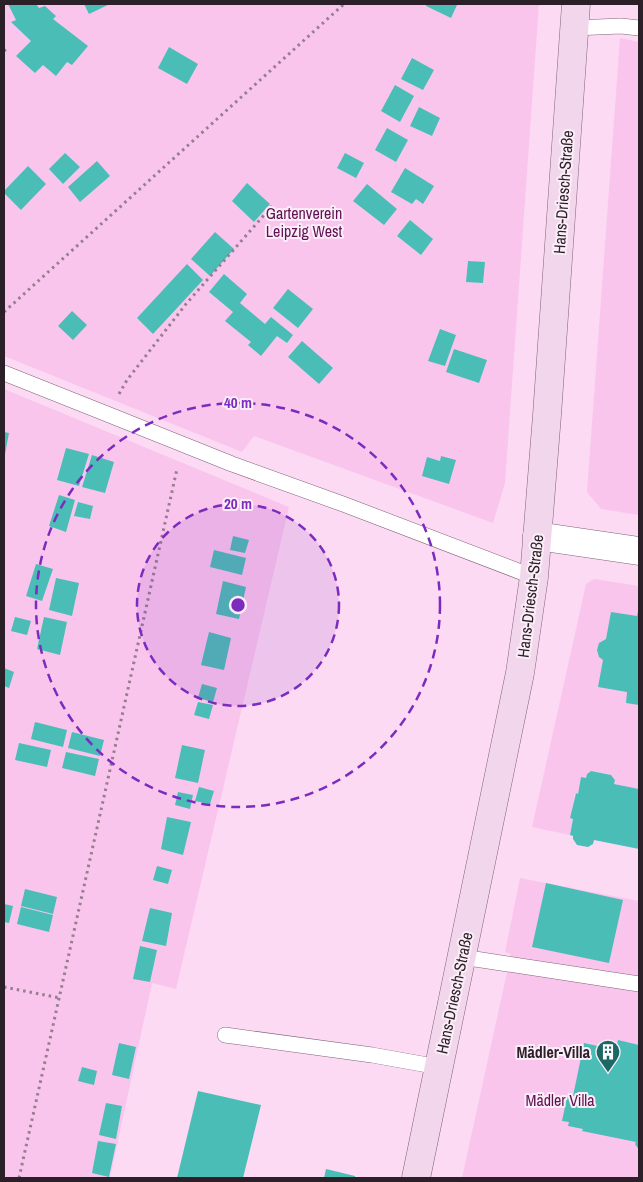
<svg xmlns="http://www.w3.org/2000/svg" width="643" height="1182" font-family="'Archivo Narrow',sans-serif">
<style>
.green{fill:#fac5ec}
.building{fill:#4abdb7}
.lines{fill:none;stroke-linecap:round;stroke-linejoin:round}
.service-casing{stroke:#816379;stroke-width:16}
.minor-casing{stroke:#816379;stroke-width:29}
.secondary-casing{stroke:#816379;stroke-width:29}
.path{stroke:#957e8f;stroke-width:3;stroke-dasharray:2.5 4;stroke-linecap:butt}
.service{stroke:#fff;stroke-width:15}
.minor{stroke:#fff;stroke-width:28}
.secondary{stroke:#f2d6ec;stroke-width:28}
.ring{fill:none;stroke:#7b2cbf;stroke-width:2.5;stroke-dasharray:9 6}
.labels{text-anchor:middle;stroke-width:4;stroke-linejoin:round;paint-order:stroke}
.street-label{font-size:16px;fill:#2b1f28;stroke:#fceef8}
.park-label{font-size:16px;fill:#601153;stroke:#fceef8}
.poi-label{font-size:16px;font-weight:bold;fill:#2b1f28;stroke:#fceef8;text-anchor:end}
.centre{fill:#7b2cbf;stroke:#fceef8;stroke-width:2.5}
.ring-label{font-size:15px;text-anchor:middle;font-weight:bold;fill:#7b2cbf;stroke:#fceef8;stroke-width:4;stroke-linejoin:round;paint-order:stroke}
</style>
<rect width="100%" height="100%" fill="#fcdaf3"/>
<path class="green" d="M4,4H539L505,483L493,523L254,436L242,452L4,356Z
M620,38L639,42V515L601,509L587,492Z
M4,389L289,507L176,989L152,983L110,1178H4Z
M594,579L639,586V789L614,784L615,780L611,775L591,771L587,774L586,778L581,777L578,794H575L570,818L573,819L570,835L532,827L586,584Z
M520,878L639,901V1178H462L511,954L505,952Z"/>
<path class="building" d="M8,4H36L39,8L45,6L56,16L53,19L88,46L72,65L67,62L56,76L43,65L35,73L16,56L31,41L11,22L16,20Z
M84,4H110L89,14Z
M427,4H456L457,5L451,18L426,6Z
M169,47L198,64L187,84L158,68Z
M412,58L434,70L423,90L401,79Z
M395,85L414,96L400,122L381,111Z
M419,107L440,118L432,136L410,126Z
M387,128L408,140L396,162L375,150Z
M65,153L80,167L63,184L49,169Z
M345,153L364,163L356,178L337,168Z
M97,161L110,176L80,202L68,187Z
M28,166L46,184L21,210L4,193V191Z
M405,168L434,186L423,204L416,199L412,204L391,192Z
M247,183L270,204L254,222L232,201Z
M367,184L397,209L384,225L353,201Z
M410,220L433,239L421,255L397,236Z
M215,232L234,249L210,276L191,259Z
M468,261L485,262L483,283L466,282Z
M187,264L203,280L153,334L137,318Z
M224,274L247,294L240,303L265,324L271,317L293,335L287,343L277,336L261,356L248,345L251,342L225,321L233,312L209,292Z
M288,289L313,309L298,328L273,308Z
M72,311L87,325L73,340L58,326Z
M440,329L456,335L445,366L428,361Z
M302,341L333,368L319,384L288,357Z
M454,349L487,360L479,383L446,372Z
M4,432L9,433L5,454H4Z
M66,448L89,454L79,486L57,480Z
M92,455L114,462L105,493L82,487Z
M441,456L456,460L449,484L422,476L427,457L440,461Z
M59,495L75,500L66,532L49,526Z
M78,502L93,506L90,519L74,516Z
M233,536L249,540L245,553L230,550Z
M214,550L246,558L242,575L210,567Z
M36,564L53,569L42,601L26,596Z
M56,578L79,583L72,616L49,610Z
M223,581L246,587L239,619L216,614Z
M638,611H639V705L626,703L627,692L598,687L603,660L599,657L597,650L599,643L606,639L611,612L637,616Z
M15,617L31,621L27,635L11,631Z
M44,617L67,622L60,655L37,649Z
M209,632L231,638L224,670L201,665Z
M4,668L14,672L9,688L4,686Z
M202,684L217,688L213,702L198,698Z
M198,702L213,705L209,719L194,715Z
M35,722L67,730L63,747L31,739Z
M72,732L104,740L100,756L68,748Z
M19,743L51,750L47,767L15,760Z
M182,745L205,750L198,783L175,778Z
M66,752L99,759L95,776L62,768Z
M591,771L611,775L615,780L614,784L639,789V849L594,840L593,844L588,847L577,845L573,839V836L570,835L573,819L570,818L576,793L578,794L581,777L586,778L587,774Z
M199,787L214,791L210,804L195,801Z
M178,792L193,795L190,809L175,805Z
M167,817L191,822L183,855L161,849Z
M157,866L172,870L168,884L153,880Z
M546,883L623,900L609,963L532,947Z
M25,889L57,897L53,914L21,906Z
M4,904L13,906L9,923L4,922Z
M21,907L53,915L49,932L17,924Z
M150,908L172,913L166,946L142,941Z
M140,946L157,950L150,982L133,979Z
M618,1040L639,1045V1150L635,1144L636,1142L582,1131L583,1129L568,1126L569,1122L562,1121L567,1097L574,1099L575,1096H573L584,1043L616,1050Z
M119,1043L136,1047L129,1079L112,1075Z
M82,1067L97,1071L94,1085L78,1081Z
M198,1091L261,1105L243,1178H177Z
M106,1103L122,1106L116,1139L99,1135Z
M98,1141L116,1144L109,1177L92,1173Z
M326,1169L355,1176V1178H324Z"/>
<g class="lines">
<defs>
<path id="service" d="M574,28L621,26L639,28
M4,373L107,414L232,464L343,504L534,577
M462,957L639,984
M225,1035L372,1055L439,1067"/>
<path id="minor" d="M537,536L639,551"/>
<path id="secondary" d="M416,1178L520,673L534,577L547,415L576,4"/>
</defs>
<use href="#service" class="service-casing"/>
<use href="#minor" class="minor-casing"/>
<use href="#secondary" class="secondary-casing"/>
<path class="path" d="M4,51L6,49
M4,312L344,4
M119,394L127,380L186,304L272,206
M4,987L60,998
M19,1178L177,469"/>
<use href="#service" class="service"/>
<use href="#minor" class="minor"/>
<use href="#secondary" class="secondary"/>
</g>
<circle cx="238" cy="605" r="101" fill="#7b2cbf" fill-opacity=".12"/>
<g class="ring">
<circle cx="238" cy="605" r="101"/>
<circle cx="238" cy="605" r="202"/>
</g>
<defs>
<symbol id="building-pin" viewBox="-11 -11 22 30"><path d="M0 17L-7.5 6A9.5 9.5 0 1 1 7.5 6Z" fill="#1b6864" stroke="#fceef8"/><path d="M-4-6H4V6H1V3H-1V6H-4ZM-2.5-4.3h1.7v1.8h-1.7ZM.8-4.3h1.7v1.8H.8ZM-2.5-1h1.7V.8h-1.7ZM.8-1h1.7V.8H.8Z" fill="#fff"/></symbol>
</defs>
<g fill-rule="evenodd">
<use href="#building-pin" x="594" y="1038" width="28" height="38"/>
</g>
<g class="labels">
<g class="street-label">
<text transform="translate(563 192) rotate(-86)" y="6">Hans-Driesch-Straße</text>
<text transform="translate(530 596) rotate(-83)" y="6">Hans-Driesch-Straße</text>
<text transform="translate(454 993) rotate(-78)" y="6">Hans-Driesch-Straße</text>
</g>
<g class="park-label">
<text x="304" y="219">Gartenverein<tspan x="304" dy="18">Leipzig West</tspan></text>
<text x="560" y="1106">Mädler Villa</text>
</g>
<g class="poi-label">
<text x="590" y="1058">Mädler-Villa</text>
</g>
</g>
<circle cx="238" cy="605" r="8" class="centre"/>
<g class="ring-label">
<text x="238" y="408">40 m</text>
<text x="238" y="509">20 m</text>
</g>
<rect width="643" height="1182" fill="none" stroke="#2b1f28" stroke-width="10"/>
</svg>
